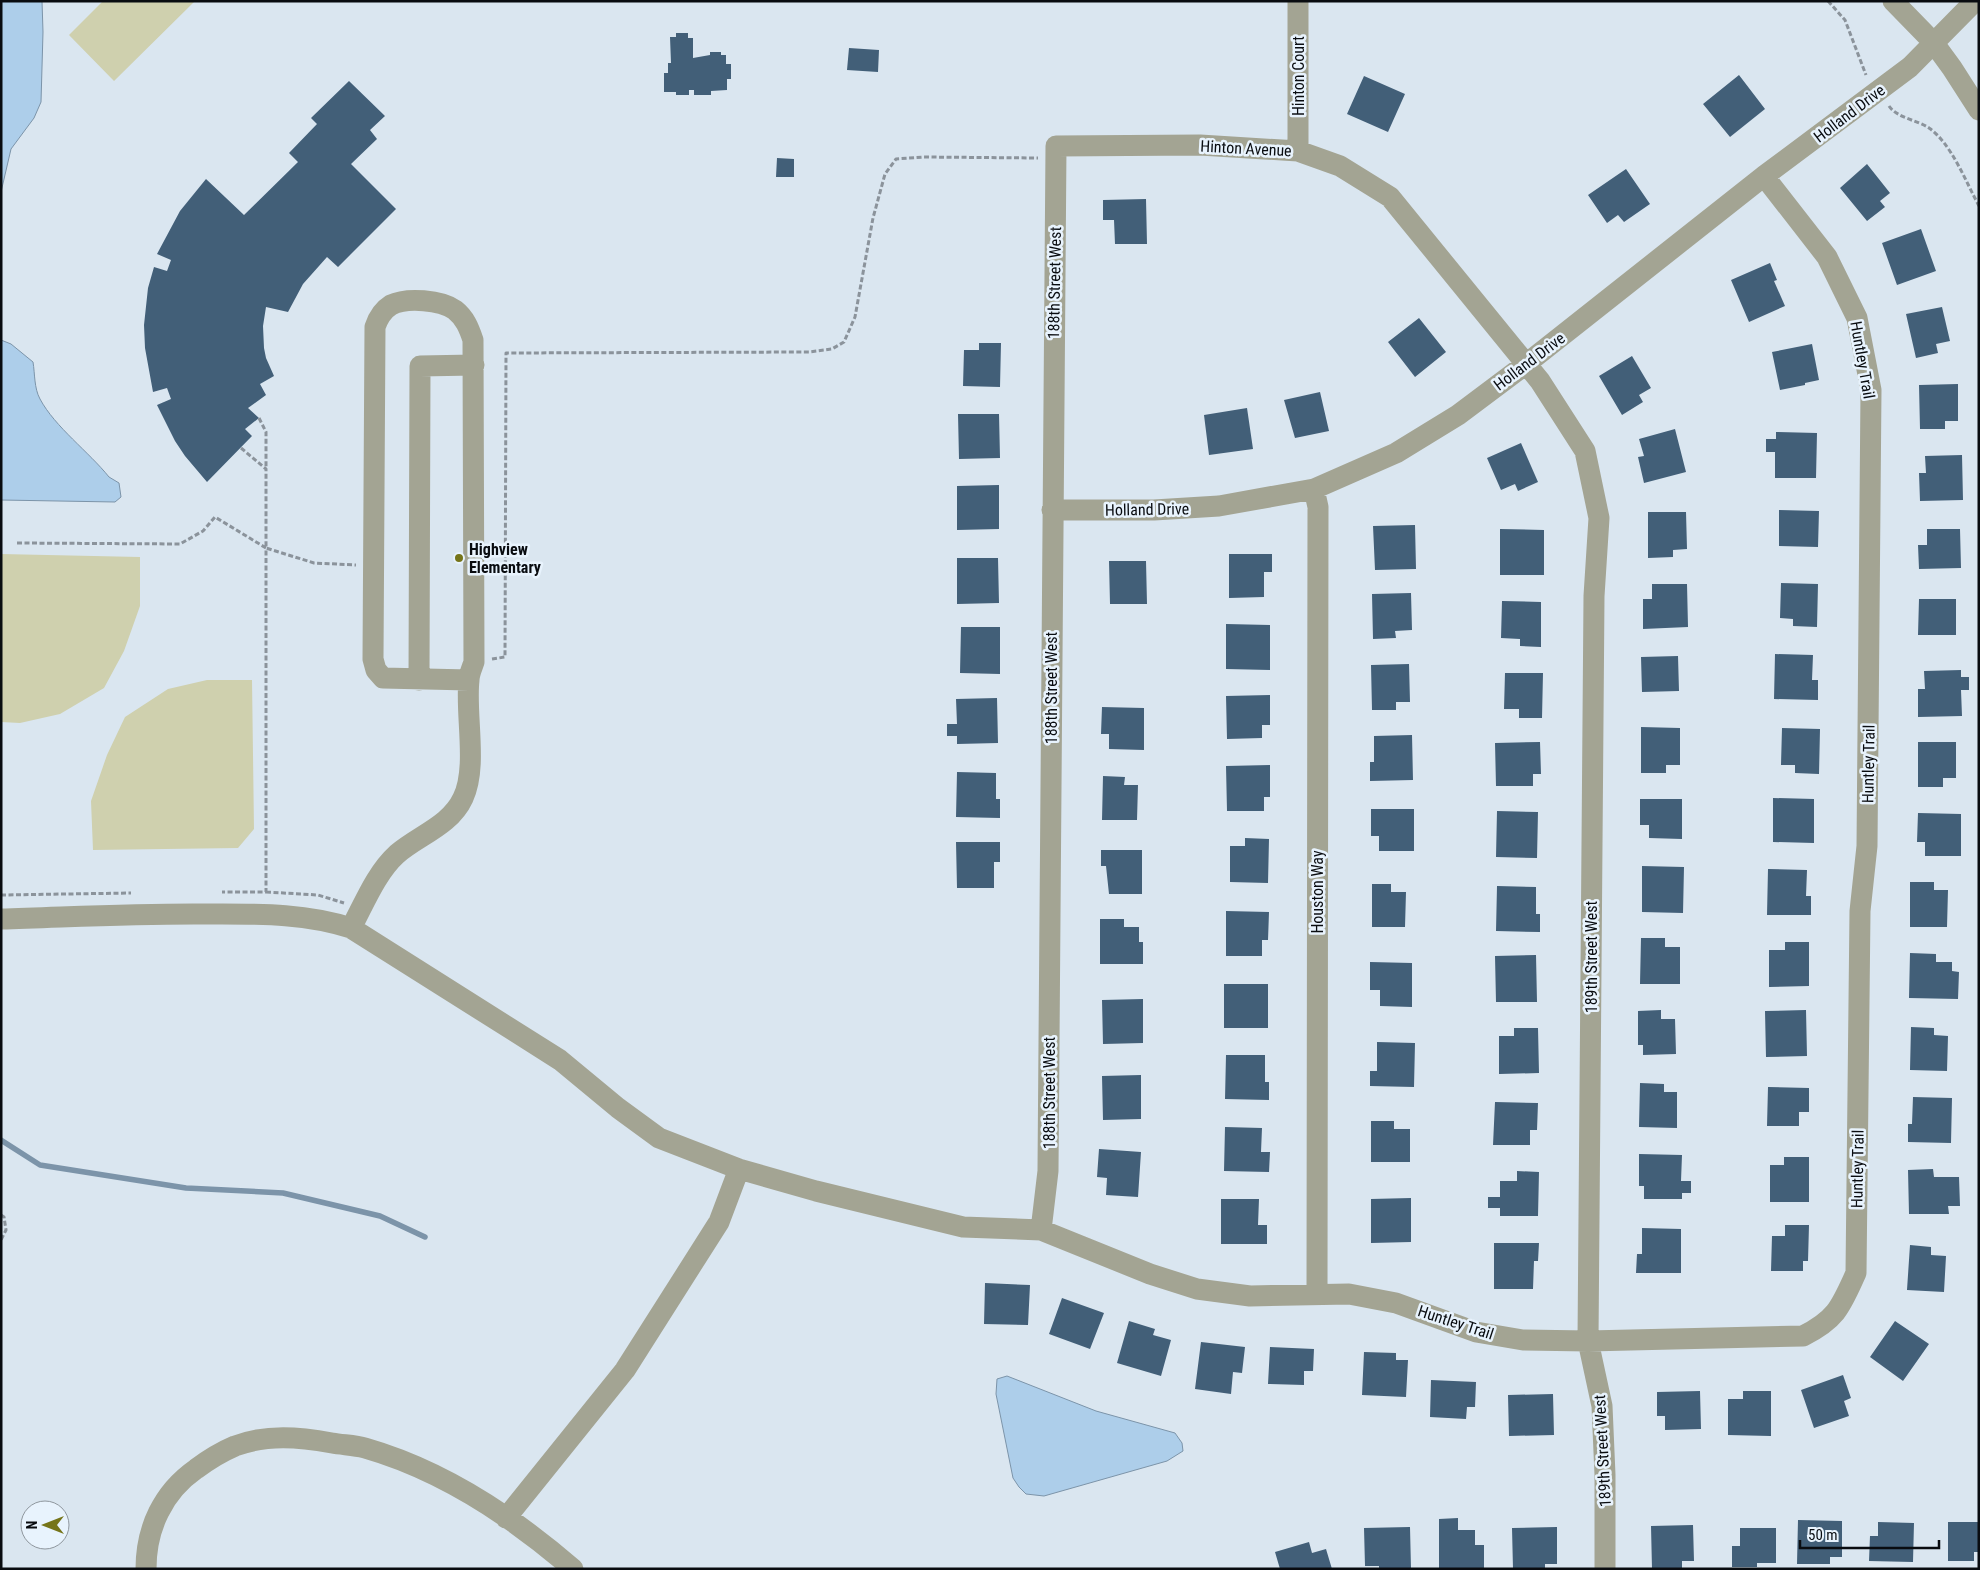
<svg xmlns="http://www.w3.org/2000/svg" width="1980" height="1570" font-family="'Roboto Condensed',sans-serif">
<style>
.green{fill:#cfd0ae}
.water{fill:#adceea;stroke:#7c94a9}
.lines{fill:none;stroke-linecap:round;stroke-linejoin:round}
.stream{stroke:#7c94a9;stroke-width:5.5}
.building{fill:#425f78}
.path{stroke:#8b939b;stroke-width:3;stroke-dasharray:5 2.5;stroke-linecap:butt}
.minor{stroke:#a3a493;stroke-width:21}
.poi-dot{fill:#757419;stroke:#e8f3fd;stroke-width:2}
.labels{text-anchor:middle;stroke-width:5;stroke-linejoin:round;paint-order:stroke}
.street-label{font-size:16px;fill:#090c10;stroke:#e8f3fd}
.poi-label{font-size:16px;font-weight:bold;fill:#090c10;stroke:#e8f3fd;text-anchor:start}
</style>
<rect width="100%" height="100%" fill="#dae6f0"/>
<path class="green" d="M103,1H193L194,2L114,81L69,35Z
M1,554L140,557V606L124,651L104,688L60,714L20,723L1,722Z
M207,680H252L254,829L238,848L93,850L91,801L107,755L125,717L168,689Z"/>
<path class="water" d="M1,1H42L43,32L41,102L34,118L11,149L1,192Z
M1,340L11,344L33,362C35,374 34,388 40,399C55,427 89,452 109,477L119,483L121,497L115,502L1,500Z
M1007,1376L1096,1411L1175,1433L1182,1443L1183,1451L1167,1461L1044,1496L1026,1494L1019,1487L1013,1478L996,1394L997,1379Z"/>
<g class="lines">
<path class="stream" d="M1,1140L40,1165L186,1188L283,1193L380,1216L425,1237"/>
</g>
<path class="building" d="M676,33H688V38H693V58L710,55V52H721V55H726V64H731V79H727V90L711,91V95H694V90H689V95H676V92H664V73H668V63H671L670,37H676Z
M849,48L879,50L878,72L847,70Z
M1739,75L1765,109L1730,137L1703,104Z
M1364,76L1405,94L1388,132L1347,114Z
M349,81L385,116L370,130L377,139L351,164L396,209L338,267L327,257L303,284L288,312L266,307L263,326L264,348L266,358L274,376L260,384L266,395L248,408L259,418L245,429L252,436L207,482L185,456L175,441L157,405L171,399L167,388L153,392L145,348L144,325L148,288L154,267L167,271L171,260L157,254L180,211L206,179L244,215L298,162L289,153L317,124L311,118Z
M777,158L794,159V177H776Z
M1867,164L1890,193L1880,201L1885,207L1867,221L1840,188Z
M1626,169L1650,204L1624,222L1618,215L1607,223L1588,195Z
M1146,199L1147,244H1115L1114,220H1103V200Z
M1921,229L1936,271L1897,285L1882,243Z
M1770,263L1777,280L1774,281L1785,306L1749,322L1731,280Z
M1942,307L1950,341L1936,344L1938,353L1916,358L1906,314Z
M1419,318L1446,352L1415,377L1388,342Z
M979,343H1001L1000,387L963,386L964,350H979Z
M1812,344L1819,380L1805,383V385L1780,390L1772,352Z
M1632,356L1651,388L1639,395L1643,402L1622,415L1599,376Z
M1958,384V421H1945V429H1920L1919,385Z
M1320,392L1329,431L1295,438L1284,400Z
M1247,408L1253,449L1209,455L1204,415Z
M958,414H999L1000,458L959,459Z
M1675,429L1686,472L1644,483L1638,457L1644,456L1639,439Z
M1776,432L1817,433L1816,478H1775V452H1766V439H1776Z
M1521,443L1538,482L1518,491L1515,484L1501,490L1487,458Z
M1962,455L1963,500L1920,501L1919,473H1926L1925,456Z
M999,485V529L957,530V486Z
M1779,510L1819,511L1818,547L1779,546Z
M1648,512H1686L1687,549L1673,550V557L1648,558Z
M1415,525L1416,569L1375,570L1373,526Z
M1500,529L1544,530V575H1500Z
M1927,529H1960L1961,568L1919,569L1918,545H1927Z
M1229,554H1272V572H1264V597L1229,598Z
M957,558H998L999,603L957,604Z
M1109,561H1146L1147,604H1110Z
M1781,583L1818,584L1817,627L1793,626V619L1780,618Z
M1652,584H1687L1688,627L1643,629V599H1652Z
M1411,593L1412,630L1395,631L1396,638L1373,639L1372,594Z
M1919,599H1956V635H1918Z
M1502,601L1541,602V647L1520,646V639L1501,638Z
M1226,624L1270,625V670L1226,669Z
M961,627H1000V674L960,673Z
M1775,654L1813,655L1812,680H1818V700L1774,699Z
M1678,656L1679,691L1642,692L1641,657Z
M1409,664L1410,702H1396V710H1372L1371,665Z
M1961,670V677H1969V690H1961L1962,716L1918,717V689H1925L1924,671Z
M1505,673H1543L1542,718H1519V709H1504Z
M1270,695V725H1262V738L1227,739L1226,696Z
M997,698L998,743L957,744V736H947V724H957L956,699Z
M1102,707L1144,708V750L1109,749V734H1101Z
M1641,727L1680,728V765H1666V773H1641Z
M1782,728L1820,729L1819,774L1795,773V765H1781Z
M1412,735L1413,780L1370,781V762H1374V736Z
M1540,742L1541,774H1533V786H1496L1495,743Z
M1918,742H1956V778H1943V787H1918Z
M1270,765V797H1264V811H1227L1226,766Z
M957,772L996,773V799H1000V818L956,817Z
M1103,776L1125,777L1124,785H1138L1137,820H1102Z
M1773,798L1814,799V843L1773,842Z
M1640,799H1682V839L1649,838V825H1640Z
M1371,809H1414V851H1379V836H1371Z
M1497,811L1538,812L1537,858L1496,857Z
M1918,813L1961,814V856H1925V842H1917Z
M1245,838L1269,839L1268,883L1230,882V846H1245Z
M956,842H1000V862H994V888H957Z
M1101,850H1142V894H1109L1106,866H1101Z
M1642,866L1684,867L1683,913L1642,912Z
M1768,869L1807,870L1806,896H1811V915H1767Z
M1910,882H1934V890H1948L1947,927H1910Z
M1372,884H1391V892H1406L1405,927H1372Z
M1497,886L1536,887V914H1540V932L1496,931Z
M1226,911L1269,912L1268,940H1262V956H1226Z
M1100,919H1124V927H1139V942H1143V964H1100Z
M1641,938H1665V947H1680V984H1640Z
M1785,942H1809V986L1769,987V950H1785Z
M1910,953L1936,954V962H1952V971L1959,972L1958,999L1909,998Z
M1536,955L1537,1002H1496L1495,956Z
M1370,962L1412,963V1007L1380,1006V990H1370Z
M1224,984H1268V1028H1224Z
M1143,999V1043L1103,1044L1102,1000Z
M1661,1010V1019H1675L1676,1054L1643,1055V1045H1638V1011Z
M1806,1010L1807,1056L1766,1057L1765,1011Z
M1911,1027L1934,1028V1035L1948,1036L1947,1071L1910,1070Z
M1514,1028H1538L1539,1073L1499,1074V1036H1514Z
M1377,1042L1415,1043L1414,1087L1370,1086V1071H1377Z
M1226,1055H1265V1082H1269V1100L1225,1099Z
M1141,1075V1119L1103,1120L1102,1076Z
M1640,1083L1664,1084V1092H1677V1128L1639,1127Z
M1768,1087L1809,1088V1112H1799V1126H1767Z
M1913,1097L1952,1098L1951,1143L1908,1142V1124H1912Z
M1495,1102L1538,1103L1537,1130H1530V1145H1493Z
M1371,1121H1394V1129H1410V1162H1371Z
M1225,1127L1262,1128L1261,1152H1270L1269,1172L1224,1171Z
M1099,1149L1141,1152L1138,1197L1106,1195L1107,1178L1097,1177Z
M1639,1154L1682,1155L1681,1181H1691V1193H1682V1199H1644V1186H1639Z
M1784,1157H1809V1202H1770V1165H1784Z
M1933,1169L1934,1177H1959L1960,1206H1948L1949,1214H1909L1908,1170Z
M1517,1171L1539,1172L1538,1216H1500V1208H1488V1197H1500V1181H1517Z
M1411,1198V1242L1371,1243V1199Z
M1221,1199H1259L1258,1225H1267V1244H1221Z
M1785,1225H1809L1808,1261H1803V1271H1771L1772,1236H1785Z
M1642,1228L1681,1229V1273H1636L1637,1254H1642Z
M1494,1243H1539L1538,1261H1534L1533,1289H1494Z
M1910,1245L1931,1247V1255L1946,1256L1944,1292L1907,1290Z
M985,1283L1030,1285L1028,1325L984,1324Z
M1062,1298L1104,1313L1090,1349L1049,1334Z
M1129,1321L1155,1329L1153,1335L1171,1340L1161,1376L1117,1363Z
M1895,1321L1929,1344L1903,1381L1870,1357Z
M1201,1342L1245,1347L1242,1373L1233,1372L1231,1394L1195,1389Z
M1270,1347L1314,1349L1313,1371H1304V1385L1268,1384Z
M1364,1352L1396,1353V1360H1408L1406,1397L1362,1395Z
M1843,1375L1851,1398L1844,1401L1849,1416L1814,1428L1801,1390Z
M1431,1380L1476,1382L1475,1407H1467L1466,1419L1430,1417Z
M1700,1391L1701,1429L1665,1430V1416H1657V1392Z
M1743,1391H1771V1436L1728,1435V1399H1743Z
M1553,1394L1554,1435L1509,1436L1508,1395Z
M1458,1518V1530H1475V1545H1484V1568L1439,1569V1519Z
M1798,1520L1842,1521V1557H1830V1564H1797Z
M1878,1522L1914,1523L1913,1562L1869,1561L1870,1536H1878Z
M1948,1522H1979V1552H1974V1561H1948Z
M1693,1525L1694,1561H1682V1569H1652L1651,1526Z
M1410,1527L1411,1569H1379V1566H1365L1364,1528Z
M1557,1527V1564H1545V1569H1513L1512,1528Z
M1740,1528H1776V1563H1757V1567H1732V1546H1740Z
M1309,1542L1312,1553L1326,1549L1332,1569H1280L1275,1552Z"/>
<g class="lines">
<path class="path" d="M1828,1L1845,20L1866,75
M1889,106C1897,118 1917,120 1929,128C1951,143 1966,182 1979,206
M259,418L266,432V468
M241,448L266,469V548L314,563L356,565
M17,543L180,544L203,531L215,517L266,548V892H222
M492,659L505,657L506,353L809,352L832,349L844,342L855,317L873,218L885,174L896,159L924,157L1038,158
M266,892L318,895L344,903
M1,895L131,893
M1,1215L4,1217L6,1230L1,1240"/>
<path class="minor" d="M1298,1V151
M1893,1L1933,42L1952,68L1979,110
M1314,489L1318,507L1317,1295
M1052,510H1154L1219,506L1314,489L1396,453L1458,415L1526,364L1764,176L1910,67L1975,1
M419,680L420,366L474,365
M1,919C71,917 141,913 211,914C258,914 305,913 351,928L560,1060L618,1108L659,1138L739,1169L816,1191L963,1227L1041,1230L1150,1274L1197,1289L1250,1296L1349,1294L1396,1303L1476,1332L1523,1340L1588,1341L1803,1336C1837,1319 1841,1306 1856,1273L1860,911L1867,846L1871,390L1857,318L1827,257L1764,176
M351,928C364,904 376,873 397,854C419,835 450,826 463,798C478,767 465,714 469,680C469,674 472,668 474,662L473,340C469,328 465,318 455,310C441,300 407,297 391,305C383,310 378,318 375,327L373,659L376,670L383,678L469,680
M1041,1230L1048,1171L1056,146L1200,145L1298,151L1340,166L1390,197L1540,381L1585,451L1599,518L1594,596L1588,1341L1602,1406L1605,1475V1569
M506,1518L625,1370L719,1222L739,1169
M146,1569C146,1528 163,1492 196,1469C208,1460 221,1452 235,1446C267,1434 299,1437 332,1443C343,1445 355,1445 365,1448C442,1470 513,1517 573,1569"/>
</g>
<circle class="poi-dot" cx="459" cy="558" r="5"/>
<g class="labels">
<g class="street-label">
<text transform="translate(1298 76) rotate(-90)" y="6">Hinton Court</text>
<text transform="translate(1849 113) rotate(-37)" y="6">Holland Drive</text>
<text transform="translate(1246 148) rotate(3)" y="6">Hinton Avenue</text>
<text transform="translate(1054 283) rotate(-89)" y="6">188th Street West</text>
<text transform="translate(1863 360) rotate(80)" y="6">Huntley Trail</text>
<text transform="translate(1529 361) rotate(-37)" y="6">Holland Drive</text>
<text transform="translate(1147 509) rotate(-1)" y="6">Holland Drive</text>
<text transform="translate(1051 688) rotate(-90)" y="6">188th Street West</text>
<text transform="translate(1868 764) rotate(-89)" y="6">Huntley Trail</text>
<text transform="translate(1317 892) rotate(-90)" y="6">Houston Way</text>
<text transform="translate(1591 957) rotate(-90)" y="6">189th Street West</text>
<text transform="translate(1049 1093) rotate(-90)" y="6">188th Street West</text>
<text transform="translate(1857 1169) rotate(-89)" y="6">Huntley Trail</text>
<text transform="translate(1456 1322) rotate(18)" y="6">Huntley Trail</text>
<text transform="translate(1602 1451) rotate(-93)" y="6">189th Street West</text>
</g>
<g class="poi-label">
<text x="469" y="555">Highview<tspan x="469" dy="18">Elementary</tspan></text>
</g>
</g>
<rect width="1980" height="1570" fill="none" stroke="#090c10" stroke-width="5"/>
<g transform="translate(45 1525) rotate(270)"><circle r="24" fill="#e8f3fd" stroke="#8f979e"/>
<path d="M0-4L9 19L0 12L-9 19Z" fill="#757419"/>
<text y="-8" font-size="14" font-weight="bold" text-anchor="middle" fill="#090c10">N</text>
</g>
<path d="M1800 1540v8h139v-8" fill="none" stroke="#090c10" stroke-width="2.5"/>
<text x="1808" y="1540" font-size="15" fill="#090c10" stroke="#e8f3fd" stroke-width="4" paint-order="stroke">50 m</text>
</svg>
